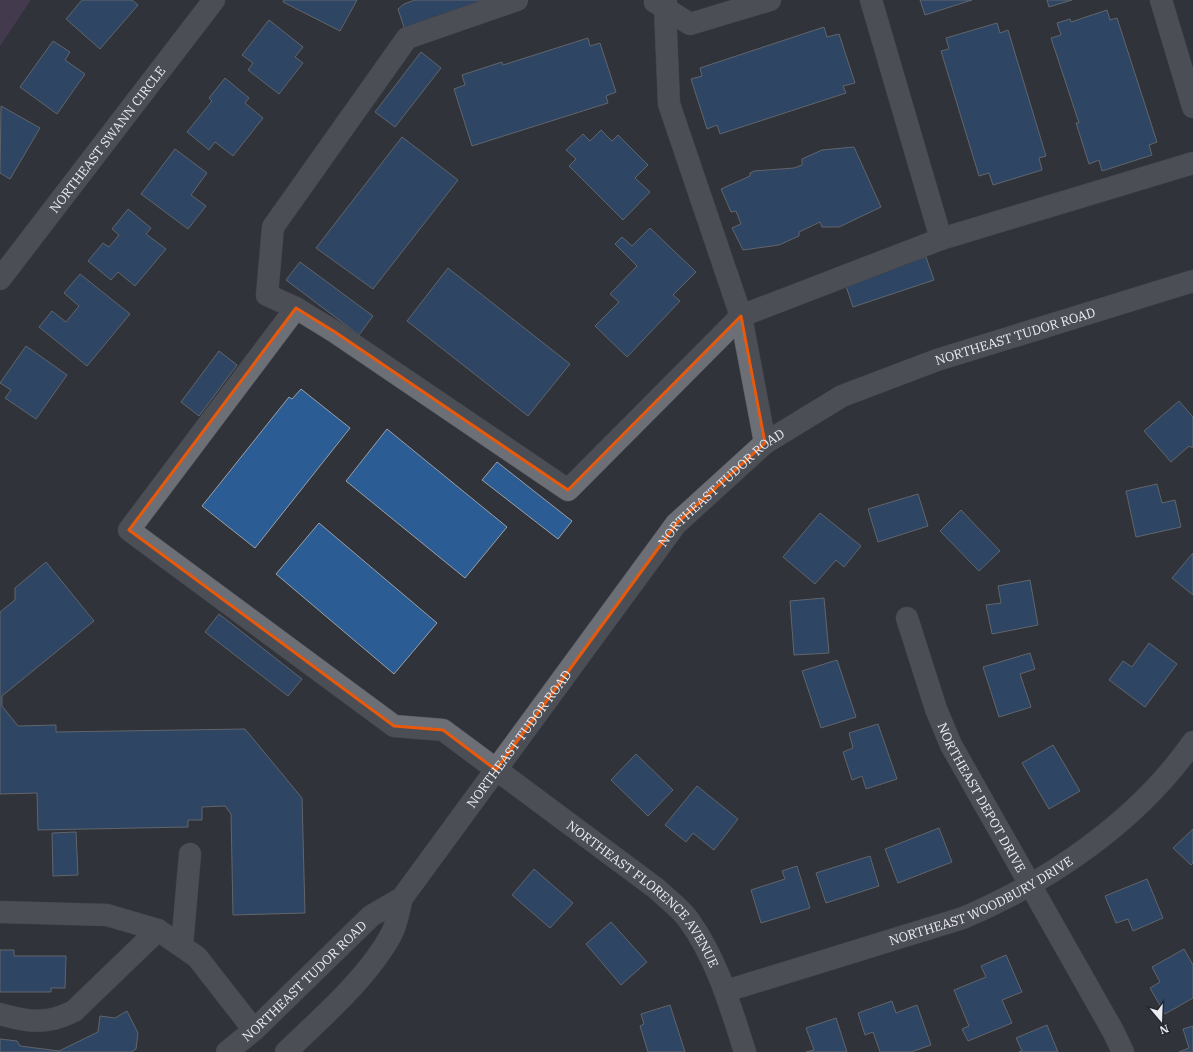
<svg xmlns="http://www.w3.org/2000/svg" width="1193" height="1052" font-family="'IBM Plex Serif',serif">
<style>
.green{fill:#594366}
.building{fill:#2c5c94;stroke:#9aa0a7}
.lines{fill:none;stroke-linecap:round;stroke-linejoin:round}
.minor-casing{stroke:#505157;stroke-width:23}
.minor{stroke:#6d6f77;stroke-width:22}
.marked{fill:none;stroke:#e8590c;stroke-width:3;stroke-linejoin:round}
.labels{text-anchor:middle;stroke-width:3.5;stroke-linejoin:round;paint-order:stroke}
.street-label{font-size:13px;fill:#ebecf1;stroke:#272930}
</style>
<rect width="100%" height="100%" fill="#31333a"/>
<path class="green" d="M0,0H31L0,46Z"/>
<path class="building" d="M82,0H132L138,5L100,49L66,19Z
M284,0H357L340,31L283,2Z
M415,0H483L405,30L398,9L404,4Z
M920,0H972L925,15Z
M1047,0H1072L1049,7Z
M1107,10L1110,20L1117,18L1157,142L1149,145L1152,155L1102,171L1099,160L1089,164L1076,123H1079L1051,38L1061,35L1057,23L1070,19L1071,22Z
M269,20L303,47L295,57L303,63L279,94L248,70L253,63L242,55Z
M997,23L1000,33L1008,30L1046,156L1039,158L1042,170L993,185L989,173L979,176L941,51L949,49L946,38Z
M824,27L827,37L839,34L855,83L843,86L846,93L720,134L717,125L707,129L691,79L702,76L700,68Z
M588,38L590,46L600,43L616,92L606,96L608,103L472,146L454,89L465,85L462,75L502,62L503,65Z
M53,41L70,52L65,60L85,74L57,114L20,87Z
M421,52L441,68L395,127L375,112Z
M225,78L249,98L245,103L263,118L233,156L215,142L209,150L187,132L212,101L209,98Z
M1,106L40,128L10,179L0,173Z
M601,130L612,141L618,135L648,165L635,178L650,192L623,220L569,166L576,159L566,150L583,134L590,141Z
M402,137L458,180L373,289L316,248Z
M854,147L881,207L839,227H822L820,222L799,232V236L779,245L743,250L732,228L741,224L736,211L731,212L721,189L750,176V173L754,171L794,168L802,165V159L822,150Z
M175,149L207,173L191,195L206,206L188,229L141,194Z
M128,209L151,228L146,234L166,249L135,286L118,272L111,280L88,261L103,243L109,247L119,235L112,229Z
M650,228L696,272L673,295L680,301L627,357L595,326L619,302L610,294L637,266L615,244L622,237L632,246Z
M926,257L934,280L853,307L845,283Z
M300,262L373,316L359,335L286,280Z
M448,268L570,364L528,416L407,321Z
M80,274L130,314L87,366L39,327L52,311L66,322L79,306L64,293Z
M26,346L67,375L36,419L5,398L11,390L0,383Z
M219,351L237,365L199,416L181,402Z
M301,389L350,428L255,548L202,506L289,397L292,399Z
M1179,401L1193,417V448L1189,446L1171,462L1144,431Z
M387,429L507,527L465,578L346,481Z
M497,462L572,521L558,539L482,480Z
M1157,484L1162,503L1175,500L1181,527L1136,537L1126,491Z
M918,494L928,526L878,542L868,509Z
M961,510L1000,551L979,571L940,531Z
M820,513L861,546L844,567L836,560L815,584L783,557Z
M319,523L437,623L394,674L276,574Z
M1193,553V595L1172,578Z
M46,562L94,621L2,696V706L18,726L56,725V732L245,729L302,798L305,913L233,915L231,814L225,806L202,807V820H188V827L38,830L37,793L0,794V612L15,600V588Z
M1030,580L1038,625L992,634L986,605L1001,603L998,586Z
M824,598L829,653L794,655L790,601Z
M219,614L302,679L288,696L205,632Z
M1149,643L1177,664L1145,707L1109,680L1123,661L1132,667Z
M1030,653L1035,669L1020,674L1031,707L999,717L983,667Z
M837,660L856,717L821,728L802,671Z
M878,724L897,779L866,789L862,776L852,780L843,752L853,748L849,733Z
M1053,745L1080,791L1049,809L1022,763Z
M636,754L673,790L648,816L611,780Z
M697,786L738,819L714,850L693,833L686,842L665,825Z
M939,828L952,862L898,883L885,849Z
M1193,829V863L1191,865L1173,848Z
M76,832L78,875L53,876L52,833Z
M870,856L879,886L826,903L816,873Z
M797,866L810,908L761,923L751,890L785,879L782,871Z
M534,869L573,903L550,928L512,895Z
M1147,879L1163,918L1133,931L1128,919L1116,923L1105,896Z
M611,922L647,962L621,985L586,944Z
M1184,949L1193,965V998L1165,1014L1150,988L1160,982L1152,967Z
M0,950H14V956H66L65,988H51V992H0Z
M1006,955L1022,992L1002,1000L1012,1023L968,1041L962,1029L969,1026L954,990L986,977L981,966Z
M892,1001L896,1013L917,1005L931,1045L911,1052H880L873,1032L865,1035L858,1013Z
M670,1005L685,1052H648L640,1026L644,1024L641,1014Z
M127,1011L138,1033L136,1049L131,1052H0V1039L17,1041L20,1046L59,1051L98,1032L100,1016L115,1018Z
M836,1018L847,1052H806L814,1050L806,1028Z
M1047,1025L1058,1052H1019L1022,1051L1016,1038Z
M1193,1026V1052H1179L1189,1048L1183,1029Z"/>
<g class="lines">
<defs>
<g id="minor">
<path id="s1" d="M517,0L407,38L273,227L267,295L296,308L129,530L394,726L443,730L657,889C667,899 680,908 688,919C717,959 730,1005 745,1052"/>
<path d="M666,0L665,8L669,104L741,316L765,443"/>
<path d="M871,0L941,239"/>
<path d="M1161,0L1193,107"/>
<path d="M655,2L690,24L770,0"/>
<path id="s2" d="M0,279L214,0"/>
<path d="M296,308L335,332L568,490L741,316L941,239L1193,163"/>
<path id="s3" d="M907,618L936,709L951,745L1113,1031L1123,1052"/>
<path d="M0,912L107,915L158,930L197,957L254,1030"/>
<path d="M182,946L190,854"/>
<path id="s4" d="M726,991L963,918C1050,881 1138,821 1193,742"/>
<path d="M0,1014C28,1022 47,1025 74,1011L158,930"/>
<path id="s5" d="M227,1052L254,1030L371,916L402,898"/>
<path id="s6" d="M286,1052C321,1018 369,977 392,933C397,923 399,909 402,898L676,524L765,443L842,396L937,360L1193,281"/>
</g>
</defs>
<use href="#minor" class="minor-casing"/>
<use href="#minor" class="minor"/>
</g>
<path d="M0 0H1193V1052H0ZM296,308L335,332L568,490L741,316L765,443L676,524L496,770L443,730L394,726L129,530Z" fill="#31333a" fill-opacity=".55" fill-rule="evenodd"/>
<path class="marked" d="M296,308L335,332L568,490L741,316L765,443L676,524L496,770L443,730L394,726L129,530Z"/>
<g class="labels">
<g class="street-label">
<text dy="5" stroke="none"><textPath href="#s2" startOffset="176">NORTHEAST SWANN CIRCLE</textPath></text>
<text dy="5" stroke="none"><textPath href="#s6" startOffset="1054">NORTHEAST TUDOR ROAD</textPath></text>
<text dy="5" stroke="none"><textPath href="#s6" startOffset="718">NORTHEAST TUDOR ROAD</textPath></text>
<text dy="5" stroke="none"><textPath href="#s6" startOffset="394">NORTHEAST TUDOR ROAD</textPath></text>
<text dy="5" stroke="none"><textPath href="#s3" startOffset="195">NORTHEAST DEPOT DRIVE</textPath></text>
<text dy="5" stroke="none"><textPath href="#s1" startOffset="1365">NORTHEAST FLORENCE AVENUE</textPath></text>
<text dy="5" stroke="none"><textPath href="#s4" startOffset="271">NORTHEAST WOODBURY DRIVE</textPath></text>
<text dy="5" stroke="none"><textPath href="#s5" startOffset="105">NORTHEAST TUDOR ROAD</textPath></text>
</g>
</g>
<g transform="translate(1161 1020) rotate(161)" stroke="#272930" stroke-width="3" paint-order="stroke">
<path d="M0-3L7 15L0 10L-7 15Z" fill="#ebecf1"/>
<text y="-6" font-size="11" font-weight="bold" text-anchor="middle" fill="#ebecf1">N</text>
</g>
</svg>
